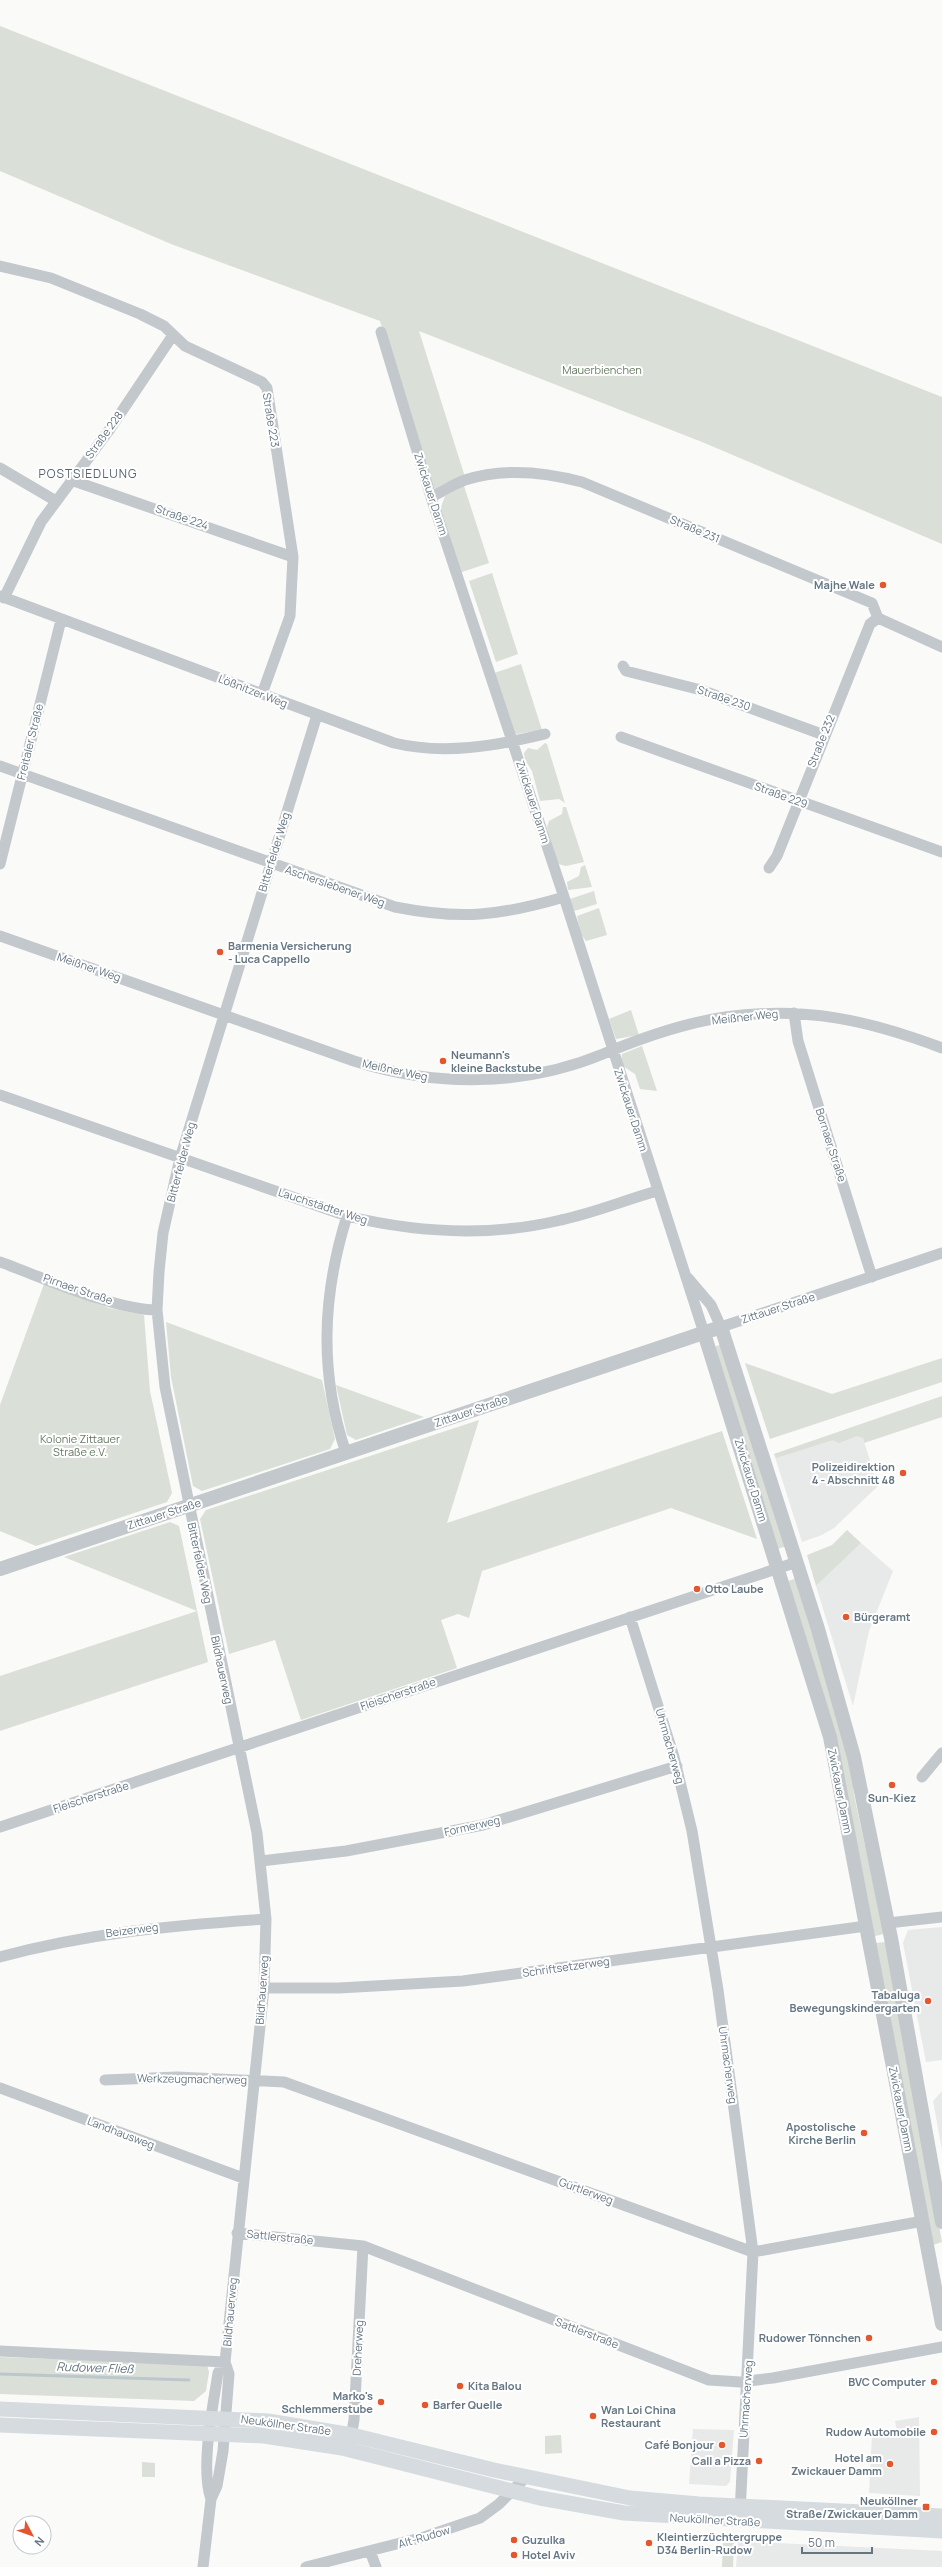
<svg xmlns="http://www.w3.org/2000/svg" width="942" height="2567" font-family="Manrope,sans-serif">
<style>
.built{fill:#e8e9e9}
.green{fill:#dadfd7}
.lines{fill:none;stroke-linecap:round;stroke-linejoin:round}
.stream{stroke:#bbc7cb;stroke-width:3}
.minor{stroke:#c3c8cc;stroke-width:11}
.tertiary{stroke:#c3c8cc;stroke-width:14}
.secondary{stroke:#d6dbdf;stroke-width:15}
.poi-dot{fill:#e4572e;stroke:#fff;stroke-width:1.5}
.labels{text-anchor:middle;stroke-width:4;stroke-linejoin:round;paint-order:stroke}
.park-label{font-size:11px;fill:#687a64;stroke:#fff}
.street-label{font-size:11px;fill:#657683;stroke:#fff}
.poi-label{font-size:11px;font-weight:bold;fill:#657683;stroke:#fff;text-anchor:end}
.neighbourhood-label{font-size:12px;letter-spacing:1px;fill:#57646e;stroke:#fff}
.water-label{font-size:12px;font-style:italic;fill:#60757c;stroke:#fff}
</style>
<rect width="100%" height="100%" fill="#fafaf8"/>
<path class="built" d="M859,1426L878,1486L834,1528L822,1535L802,1542L774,1454Z
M861,1543L893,1571L869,1631L853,1706L816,1586Z
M942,1927V2060L926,2062L903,1943L908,1930Z
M942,2091V2150L933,2101Z
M919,2417L920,2496L869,2493L872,2435L897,2433L895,2421Z
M693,2429L734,2430L730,2482L726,2486L689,2484Z
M738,2541L942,2551V2567H736Z"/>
<path class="green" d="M0,26L942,397V544L702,442L419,331L465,477L434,493L380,321L171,244L0,171Z
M464,486L489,563L459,573L441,513V507L445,496Z
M492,573L518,654L496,662L469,581Z
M521,664L542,730L517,734H515L494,673Z
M545,743L547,744L565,803L559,799L540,801L532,771L525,760L524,753L528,748L537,750Z
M563,807H566L584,862L566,866L558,864L547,827L549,821L562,814Z
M585,865L592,887L568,890L567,882L579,876L581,867Z
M594,891L597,904L574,911L570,899Z
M599,908L607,935L586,941L580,933L577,916Z
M631,1010L639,1035L616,1039L609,1019Z
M642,1046L657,1091L640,1089L635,1074L621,1065L622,1054Z
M44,1284L109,1308L144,1315L150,1391L172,1493L167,1502L36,1546L0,1531V1405Z
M166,1322L322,1380L335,1439L330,1449L202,1491L193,1486L171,1377Z
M723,1344L787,1546L777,1549L713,1347Z
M942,1358V1382L770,1439L745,1363L832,1394Z
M336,1385L424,1417L356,1440L347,1435Z
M942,1396V1417L864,1443L863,1438L857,1436L839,1443L833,1440L776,1458L774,1454Z
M479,1420L447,1523L722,1431L757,1539L671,1508L482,1571L469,1618L458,1614L441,1620L457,1668L301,1720L275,1640L229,1654L200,1519L206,1510Z
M170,1522L179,1526L208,1662L0,1731V1676L197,1611L64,1557Z
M847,1530L861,1543L816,1586L807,1555L832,1545Z
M797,1578L852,1771L854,1795L884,1934L875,1936L845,1783L788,1581Z
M886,1942L942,2242L933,2245L876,1943Z
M0,2357L207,2365L209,2372L206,2391L194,2401L0,2394Z
M561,2435L562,2453L545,2454V2436Z
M142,2462L155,2463V2477H142Z
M723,2540L734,2541L733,2567H722Z"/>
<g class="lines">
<path class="stream" d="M0,2374L189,2380"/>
<path class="minor" d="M0,266L51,278L140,314L164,326L185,346L262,382L267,388L293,557L290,616L262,694
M381,332L431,497L564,897L704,1333
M0,468L56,501
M71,480L293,557
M431,497C442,492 454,484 465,480C502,468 545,472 582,482L872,603L878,618L942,647
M0,596L394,743C444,755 495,746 545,734
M4,598L41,522L110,429L173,335
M623,666L626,671L701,690L824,735
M621,737L942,852
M0,766L395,907C461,920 500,916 564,897
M0,864L61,620
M769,868L777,856L870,624L878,618
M0,936L354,1061C435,1087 523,1087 603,1054C641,1038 684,1023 725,1017C805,1006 868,1020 942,1048
M794,1013L798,1041L872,1277
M0,1095L347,1216C418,1233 490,1237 561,1220C594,1213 625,1200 657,1191
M0,1262C42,1277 114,1310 157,1310
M688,1278L711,1305L721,1327L942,1253
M346,1453C319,1373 322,1296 347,1216
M630,1617L674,1757L692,1831L718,1990L753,2252L740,2513
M922,1777L942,1753
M0,1827L797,1562
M261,1861L346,1851L483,1825L677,1766
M888,1923L942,1917
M0,1957C88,1933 175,1925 266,1919
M264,1988H339L463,1981L866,1926
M105,2080L177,2077L284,2082L753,2252L923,2221
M0,2088L243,2178
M237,2233L363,2246L709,2380L740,2382L773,2378L942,2347
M0,2351L225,2362
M350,2443L354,2420L363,2246
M211,2499C200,2469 213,2406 218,2373L225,2362L264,1988L266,1919L257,1833L165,1387L157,1310L159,1272L163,1233L180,1158L317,715
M370,2551L376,2567
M203,2567L211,2499L217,2486L223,2451L229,2374L225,2362
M306,2567L424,2537L480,2518L499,2504L526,2477"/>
<path class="tertiary" d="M704,1333L830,1737L942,2324
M0,1569L721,1327L818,1629L854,1757L891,1938L942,2222"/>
<path class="secondary" d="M0,2409L268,2421L352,2435L494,2470L630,2498L699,2504L942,2516
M0,2425L264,2436L342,2448L540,2498L624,2513L942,2531"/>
</g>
<g class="poi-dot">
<circle cx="883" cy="585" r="4"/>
<circle cx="220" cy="952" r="4"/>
<circle cx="443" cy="1061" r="4"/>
<circle cx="903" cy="1473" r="4"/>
<circle cx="697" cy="1589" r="4"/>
<circle cx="846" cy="1617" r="4"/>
<circle cx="892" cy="1785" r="4"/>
<circle cx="928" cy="2001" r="4"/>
<circle cx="864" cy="2133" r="4"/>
<circle cx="869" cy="2338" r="4"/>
<circle cx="934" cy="2382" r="4"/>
<circle cx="460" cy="2386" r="4"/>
<circle cx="381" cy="2402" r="4"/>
<circle cx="425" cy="2405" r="4"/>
<circle cx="593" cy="2416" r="4"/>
<circle cx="934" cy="2432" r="4"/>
<circle cx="722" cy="2445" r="4"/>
<circle cx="759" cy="2461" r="4"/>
<circle cx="890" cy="2464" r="4"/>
<rect x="922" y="2503" width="8" height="8" rx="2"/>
<circle cx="514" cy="2540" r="4"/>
<circle cx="649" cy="2543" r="4"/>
<circle cx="514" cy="2555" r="4"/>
</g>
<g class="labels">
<g class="park-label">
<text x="602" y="374">Mauerbienchen</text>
<text x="80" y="1443">Kolonie Zittauer<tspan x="80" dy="13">Straße e.V.</tspan></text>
</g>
<g class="street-label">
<text transform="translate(271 420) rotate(81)" y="4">Straße 223</text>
<text transform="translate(104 435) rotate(-54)" y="4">Straße 228</text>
<text transform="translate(431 494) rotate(72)" y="4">Zwickauer Damm</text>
<text transform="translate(182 517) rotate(19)" y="4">Straße 224</text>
<text transform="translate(695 529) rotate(23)" y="4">Straße 231</text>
<text transform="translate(253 691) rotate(21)" y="4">Lößnitzer Weg</text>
<text transform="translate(724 698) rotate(19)" y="4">Straße 230</text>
<text transform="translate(821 741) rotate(-68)" y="4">Straße 232</text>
<text transform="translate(30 742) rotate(-76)" y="4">Freitaler Straße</text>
<text transform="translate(781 795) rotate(20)" y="4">Straße 229</text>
<text transform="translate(533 802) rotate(72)" y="4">Zwickauer Damm</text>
<text transform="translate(274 852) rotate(-73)" y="4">Bitterfelder Weg</text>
<text transform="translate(335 886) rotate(19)" y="4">Ascherslebener Weg</text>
<text transform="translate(89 967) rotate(19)" y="4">Meißner Weg</text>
<text transform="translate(745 1017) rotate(-6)" y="4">Meißner Weg</text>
<text transform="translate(395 1070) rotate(12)" y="4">Meißner Weg</text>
<text transform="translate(631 1110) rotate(72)" y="4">Zwickauer Damm</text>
<text transform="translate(831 1145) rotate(72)" y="4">Bornaer Straße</text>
<text transform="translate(181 1162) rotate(-75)" y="4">Bitterfelder Weg</text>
<text transform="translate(323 1206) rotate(18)" y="4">Lauchstädter Weg</text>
<text transform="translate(78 1289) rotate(19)" y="4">Pirnaer Straße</text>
<text transform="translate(778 1308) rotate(-18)" y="4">Zittauer Straße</text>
<text transform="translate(471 1411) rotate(-19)" y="4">Zittauer Straße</text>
<text transform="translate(751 1480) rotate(73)" y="4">Zwickauer Damm</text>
<text transform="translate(164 1514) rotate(-18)" y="4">Zittauer Straße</text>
<text transform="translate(200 1563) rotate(78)" y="4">Bitterfelder Weg</text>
<text transform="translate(222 1670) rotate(78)" y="4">Bildhauerweg</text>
<text transform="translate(398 1694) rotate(-19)" y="4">Fleischerstraße</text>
<text transform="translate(670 1746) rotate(74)" y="4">Uhrmacherweg</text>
<text transform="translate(840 1791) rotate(79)" y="4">Zwickauer Damm</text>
<text transform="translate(91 1797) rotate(-18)" y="4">Fleischerstraße</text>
<text transform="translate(472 1826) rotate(-13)" y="4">Formerweg</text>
<text transform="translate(132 1930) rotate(-7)" y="4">Beizerweg</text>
<text transform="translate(566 1967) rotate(-8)" y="4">Schriftsetzerweg</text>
<text transform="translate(262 1990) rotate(-86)" y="4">Bildhauerweg</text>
<text transform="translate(728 2065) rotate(82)" y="4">Uhrmacherweg</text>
<text transform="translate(192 2079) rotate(1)" y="4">Werkzeugmacherweg</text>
<text transform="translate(901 2109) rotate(79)" y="4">Zwickauer Damm</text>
<text transform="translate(121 2133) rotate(21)" y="4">Landhausweg</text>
<text transform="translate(586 2191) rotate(20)" y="4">Gürtlerweg</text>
<text transform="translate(280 2237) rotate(6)" y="4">Sattlerstraße</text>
<text transform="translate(230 2312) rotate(-85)" y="4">Bildhauerweg</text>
<text transform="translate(587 2333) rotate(21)" y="4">Sattlerstraße</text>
<text transform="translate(358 2348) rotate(-87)" y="4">Dreherweg</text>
<text transform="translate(746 2399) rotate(-86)" y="4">Uhrmacherweg</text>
<text transform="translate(286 2425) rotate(8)" y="4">Neuköllner Straße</text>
<text transform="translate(715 2520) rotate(3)" y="4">Neuköllner Straße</text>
<text transform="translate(424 2537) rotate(-16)" y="4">Alt-Rudow</text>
</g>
<g class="poi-label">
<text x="875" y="589">Majhe Wale</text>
<text x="228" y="950" text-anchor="start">Barmenia Versicherung<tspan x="228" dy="13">- Luca Cappello</tspan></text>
<text x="451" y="1059" text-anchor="start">Neumann's<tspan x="451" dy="13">kleine Backstube</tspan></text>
<text x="895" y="1471">Polizeidirektion<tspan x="895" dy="13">4 - Abschnitt 48</tspan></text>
<text x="705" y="1593" text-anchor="start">Otto Laube</text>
<text x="854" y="1621" text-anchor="start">Bürgeramt</text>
<text x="892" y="1802" text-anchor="middle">Sun-Kiez</text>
<text x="920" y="1999">Tabaluga<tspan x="920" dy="13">Bewegungskindergarten</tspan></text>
<text x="856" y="2131">Apostolische<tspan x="856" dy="13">Kirche Berlin</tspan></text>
<text x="861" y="2342">Rudower Tönnchen</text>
<text x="926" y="2386">BVC Computer</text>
<text x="468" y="2390" text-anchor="start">Kita Balou</text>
<text x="373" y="2400">Marko's<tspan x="373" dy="13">Schlemmerstube</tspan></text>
<text x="433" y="2409" text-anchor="start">Barfer Quelle</text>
<text x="601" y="2414" text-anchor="start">Wan Loi China<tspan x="601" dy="13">Restaurant</tspan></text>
<text x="926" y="2436">Rudow Automobile</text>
<text x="714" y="2449">Café Bonjour</text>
<text x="882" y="2462">Hotel am<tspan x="882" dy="13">Zwickauer Damm</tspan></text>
<text x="751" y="2465">Call a Pizza</text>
<text x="918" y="2505">Neuköllner<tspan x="918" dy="13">Straße/Zwickauer Damm</tspan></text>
<text x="657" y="2541" text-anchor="start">Kleintierzüchtergruppe<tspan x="657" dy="13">D34 Berlin-Rudow</tspan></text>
<text x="522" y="2544" text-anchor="start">Guzulka</text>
<text x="522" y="2559" text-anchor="start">Hotel Aviv</text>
</g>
<g class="neighbourhood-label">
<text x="88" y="478">POSTSIEDLUNG</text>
</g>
<g class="water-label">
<text transform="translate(95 2368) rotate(2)" y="4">Rudower Fließ</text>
</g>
</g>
<g transform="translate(32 2535) rotate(131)"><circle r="19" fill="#ffffff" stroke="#c1c8cd"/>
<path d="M0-3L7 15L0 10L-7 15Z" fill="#e4572e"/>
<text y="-6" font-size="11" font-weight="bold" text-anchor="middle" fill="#657683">N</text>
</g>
<path d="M802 2547v6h70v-6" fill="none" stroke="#657683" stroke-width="2"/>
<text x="808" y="2547" font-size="12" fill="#657683" stroke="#ffffff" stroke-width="3" paint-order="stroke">50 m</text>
</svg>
